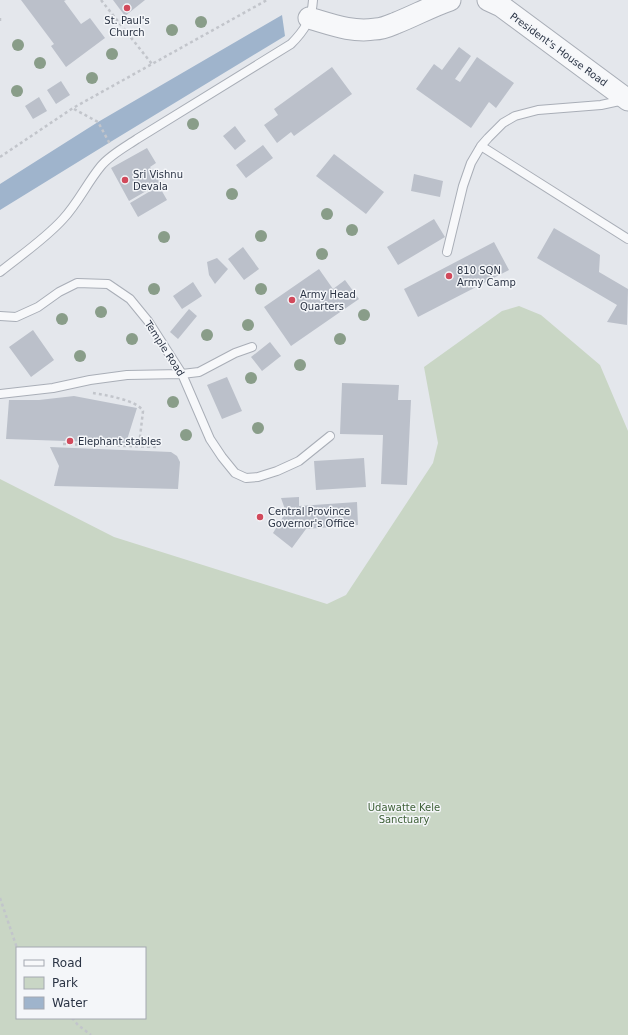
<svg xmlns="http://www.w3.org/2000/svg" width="628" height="1035" font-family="'DejaVu Sans',sans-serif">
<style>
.green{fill:#c9d6c5;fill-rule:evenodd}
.water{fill:#9fb4cc}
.building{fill:#bbc0ca}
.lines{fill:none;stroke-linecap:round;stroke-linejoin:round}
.service-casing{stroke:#a9aeb7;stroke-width:10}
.tertiary-casing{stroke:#a9aeb7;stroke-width:23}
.path{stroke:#c2c5cb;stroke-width:2.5;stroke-dasharray:3 3;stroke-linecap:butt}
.service{stroke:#f7f8fa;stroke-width:8}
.tertiary{stroke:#f7f8fa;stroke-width:21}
.tree{fill:#899d89}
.poi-dot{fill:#d1495b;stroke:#f4f6f9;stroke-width:1.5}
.labels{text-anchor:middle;stroke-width:3;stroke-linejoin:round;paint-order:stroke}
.poi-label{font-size:10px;fill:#2b3445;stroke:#f4f6f9;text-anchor:start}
.street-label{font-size:10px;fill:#2b3445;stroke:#f4f6f9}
.park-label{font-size:10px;fill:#3f6138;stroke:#f4f6f9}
</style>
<rect width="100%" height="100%" fill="#e4e7ec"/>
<path class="green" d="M519,306L541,315L600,365L628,431V1035H0V479L114,537L327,604L346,595L433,463L438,443L424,367L502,311ZM17,948H145V1018H17Z"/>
<path class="water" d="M282,15L285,36L112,141L0,210V184L98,122Z"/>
<path class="building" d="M21,0H66L64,1L81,24L90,18L105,38L66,67L51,46L54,44Z
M113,0H145L125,16Z
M459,47L471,56L455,79L460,82L477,57L514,83L496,108L489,102L471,128L416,89L434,64L442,70Z
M332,67L352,94L294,136L291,132L277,143L264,125L278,115L274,109Z
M61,81L70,95L56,104L47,90Z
M39,97L47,111L33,119L25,106Z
M235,126L246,141L235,150L223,136Z
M263,145L273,158L246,178L236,165Z
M147,148L156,163L150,167L160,183L129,201L111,168Z
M334,154L384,192L366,214L316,176Z
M414,174L443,181L440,197L411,191Z
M159,186L167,200L138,217L130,203Z
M434,219L445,237L398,265L387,247Z
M554,228L600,255L599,272L628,289L627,325L607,322L617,305L537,258Z
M494,242L509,270L418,317L404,289Z
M243,247L259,269L244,280L228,259Z
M217,258L228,269L215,284L209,275L207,262Z
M319,269L333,289L345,280L359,299L291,346L264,307Z
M193,282L202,296L182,309L173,296Z
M189,309L197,316L178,339L170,332Z
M33,330L54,360L31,377L9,347Z
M270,342L281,356L262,371L251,357Z
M227,377L242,411L222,419L207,385Z
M342,383L399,385L398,400H411L407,485L381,484L383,435L340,434Z
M74,396L137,408L126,443L6,439L9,400H39Z
M50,447L171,452L177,456L180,462L178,489L54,486L59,466Z
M364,458L366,487L316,490L314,461Z
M299,497V506L357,502L358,525L306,529L292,548L273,533L286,512L281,498Z"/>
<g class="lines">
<defs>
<path id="service" d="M481,146L628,239
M447,252L463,186L471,163L481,146L488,138L503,123L515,116L538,110L601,105L624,100
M0,272C21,255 45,239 63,219C78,203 87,183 101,166C110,155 125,147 137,139L291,44C304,31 312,19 313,0
M0,316L16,317L38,307L59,292L77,283L108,284L130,299L148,321L182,374L210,439L222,457L235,473L246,478L258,477L277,471L299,461L330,436
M0,394L53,388L90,380L127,375L182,374L199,372L235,353L252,347"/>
<path id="tertiary" d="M488,0L501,6L628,100
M309,18C330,24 353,33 375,29C383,29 389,26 396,23C414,16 432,6 450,0"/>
</defs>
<use href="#service" class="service-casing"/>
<use href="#tertiary" class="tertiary-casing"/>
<path class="path" d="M101,0L152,64
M0,18V21
M74,109L98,122L110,144
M0,157L73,108L267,0
M93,393C105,395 137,400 143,411L139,446
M63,444L158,447
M0,898L17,948
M72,1018L78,1025L91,1035"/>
<use href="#service" class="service"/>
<use href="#tertiary" class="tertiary"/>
</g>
<g class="tree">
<circle cx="201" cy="22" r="6"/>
<circle cx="172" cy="30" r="6"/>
<circle cx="18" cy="45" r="6"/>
<circle cx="112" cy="54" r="6"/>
<circle cx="40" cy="63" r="6"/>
<circle cx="92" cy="78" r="6"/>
<circle cx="17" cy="91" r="6"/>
<circle cx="193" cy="124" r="6"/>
<circle cx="232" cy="194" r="6"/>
<circle cx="327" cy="214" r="6"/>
<circle cx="352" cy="230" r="6"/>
<circle cx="261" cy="236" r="6"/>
<circle cx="164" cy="237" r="6"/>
<circle cx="322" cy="254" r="6"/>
<circle cx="154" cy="289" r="6"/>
<circle cx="261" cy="289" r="6"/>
<circle cx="101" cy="312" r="6"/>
<circle cx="364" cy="315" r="6"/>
<circle cx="62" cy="319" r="6"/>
<circle cx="248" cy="325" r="6"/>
<circle cx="207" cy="335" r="6"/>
<circle cx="132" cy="339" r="6"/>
<circle cx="340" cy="339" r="6"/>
<circle cx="80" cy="356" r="6"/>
<circle cx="300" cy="365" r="6"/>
<circle cx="251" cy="378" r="6"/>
<circle cx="173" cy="402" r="6"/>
<circle cx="258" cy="428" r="6"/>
<circle cx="186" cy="435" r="6"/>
</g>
<g class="poi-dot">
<circle cx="127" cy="8" r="4"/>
<circle cx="125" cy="180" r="4"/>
<circle cx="449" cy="276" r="4"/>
<circle cx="292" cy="300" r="4"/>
<circle cx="70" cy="441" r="4"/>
<circle cx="260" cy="517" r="4"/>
</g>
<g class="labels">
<g class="poi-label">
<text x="127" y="24" text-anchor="middle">St. Paul's<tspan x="127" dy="12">Church</tspan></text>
<text x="133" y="178">Sri Vishnu<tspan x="133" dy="12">Devala</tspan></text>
<text x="457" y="274">810 SQN<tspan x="457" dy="12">Army Camp</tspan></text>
<text x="300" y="298">Army Head<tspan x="300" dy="12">Quarters</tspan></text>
<text x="78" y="445">Elephant stables</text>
<text x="268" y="515">Central Province<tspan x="268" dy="12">Governor's Office</tspan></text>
</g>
<g class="street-label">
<text transform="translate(559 49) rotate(36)" y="4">President's House Road</text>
<text transform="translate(165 348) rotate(57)" y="4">Temple Road</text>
</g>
<g class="park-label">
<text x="404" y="811">Udawatte Kele<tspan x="404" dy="12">Sanctuary</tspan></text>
</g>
</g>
<rect x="16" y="947" width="130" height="72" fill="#f4f6f9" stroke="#a4a8b1"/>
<rect x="24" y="960" width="20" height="6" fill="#f7f8fa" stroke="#a4a8b1"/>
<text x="52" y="967" font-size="12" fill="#2b3445">Road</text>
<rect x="24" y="977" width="20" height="12" fill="#c9d6c5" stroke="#a4a8b1"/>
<text x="52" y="987" font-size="12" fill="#2b3445">Park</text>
<rect x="24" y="997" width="20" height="12" fill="#9fb4cc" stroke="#a4a8b1"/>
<text x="52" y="1007" font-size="12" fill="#2b3445">Water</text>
</svg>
